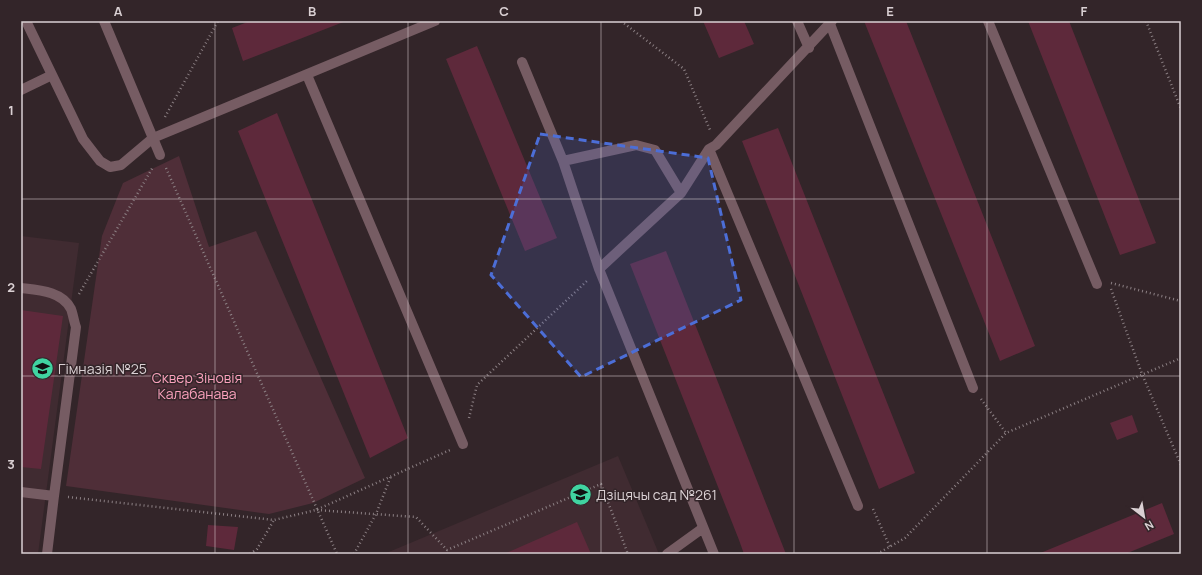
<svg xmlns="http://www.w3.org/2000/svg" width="1202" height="575" font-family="Manrope,sans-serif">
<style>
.built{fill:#402b31}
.green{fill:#4f2e38}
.building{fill:#5e293b}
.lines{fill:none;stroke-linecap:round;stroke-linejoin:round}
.path{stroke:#8c8084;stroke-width:2.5;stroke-dasharray:1 3;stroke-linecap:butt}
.lane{stroke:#765c63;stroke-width:10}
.street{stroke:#765c63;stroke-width:10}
.marked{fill:#4c6ed7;fill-opacity:0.2;stroke:#4c6ed7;stroke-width:3;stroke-dasharray:8 5;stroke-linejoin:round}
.grid{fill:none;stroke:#dad0d3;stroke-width:1;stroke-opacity:0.55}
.labels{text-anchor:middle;stroke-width:3;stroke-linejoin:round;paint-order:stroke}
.poi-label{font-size:14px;fill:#dad0d3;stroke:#332529;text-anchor:start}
.park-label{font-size:14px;fill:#faa1bc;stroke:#332529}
.neatline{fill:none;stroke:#dad0d3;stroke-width:1.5}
.grid-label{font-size:13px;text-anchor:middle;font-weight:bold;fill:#dad0d3}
</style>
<rect width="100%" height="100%" fill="#332529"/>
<path class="built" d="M21,236L79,243L38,554H21Z
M618,456L659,554H384Z"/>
<path class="green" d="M179,156L209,247L256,231L365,478L313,503L269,514L66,486L102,236L123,183Z"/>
<path class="building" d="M250,21H346L243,61L232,28Z
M703,21H744L754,44L719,58Z
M864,21H906L1035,346L1000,361Z
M1028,21H1069L1156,243L1120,255Z
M477,46L557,238L525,251L446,59Z
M277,113L408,438L370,458L238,131Z
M778,128L915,473L879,489L742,141Z
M666,251L786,554H744L739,540L630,264Z
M21,310L63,316L41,469L21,467Z
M1132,415L1138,432L1117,440L1110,423Z
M1162,503L1174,534L1125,554H1038Z
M577,522L591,554H504Z
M208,525L238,527L234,550L206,546Z"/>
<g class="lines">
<path class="path" d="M621,21L684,69L710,130
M1146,21L1181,109
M165,117L218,21
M166,168L337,554
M1111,283L1181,301
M1111,289L1142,374L1181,465
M79,294L153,167
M981,399L1006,433
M469,418L477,385L588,280
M68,497L274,520L316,510L450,450
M873,509L890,547
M317,510L416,517L447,550L601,484L628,554
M250,554L257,549L274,520
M354,554L376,514L391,476
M877,554L905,538L1006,433L1181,358"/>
<path class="lane" d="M26,21L83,139L100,161L110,167L121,165L153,138L435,21
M797,21L809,48
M988,21L1097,284
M830,24L973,388
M522,62L563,161L599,269L714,554
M307,75L463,444
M21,90L52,75
M709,149L858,506
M563,161L636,145L655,150L681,193
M599,269L681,193L709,149L716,145L832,21
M21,288C38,290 62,291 71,309C73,314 74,322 76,327L54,496
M21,492L54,496L47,554
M667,554L703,528"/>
<path class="street" d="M104,21L160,155"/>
</g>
<path class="marked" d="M540,134L708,158L741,300L581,377L491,275Z"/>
<path class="grid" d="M215,21V554M408,21V554M601,21V554M794,21V554M987,21V554M21,199H1181M21,376H1181"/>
<defs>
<symbol id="school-disc" viewBox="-11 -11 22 22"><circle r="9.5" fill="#40d4a1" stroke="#332529"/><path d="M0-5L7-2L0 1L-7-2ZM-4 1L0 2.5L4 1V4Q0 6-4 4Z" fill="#111"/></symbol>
</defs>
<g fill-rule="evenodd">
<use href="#school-disc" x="30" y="356" width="25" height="25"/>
<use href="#school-disc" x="568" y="482" width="25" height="25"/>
</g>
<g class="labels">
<g class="poi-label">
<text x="58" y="374">Гімназія №25</text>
<text x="596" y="500">Дзіцячы сад №261</text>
</g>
<g class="park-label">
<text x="197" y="383">Сквер Зіновія<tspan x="197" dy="16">Калабанава</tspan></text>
</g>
</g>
<rect width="1202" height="575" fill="none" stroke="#332529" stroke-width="44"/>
<g transform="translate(1144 517) rotate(149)" stroke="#332529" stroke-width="3" paint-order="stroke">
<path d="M0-3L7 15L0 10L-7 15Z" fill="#dad0d3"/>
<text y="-6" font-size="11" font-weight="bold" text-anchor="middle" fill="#dad0d3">N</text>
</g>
<rect x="22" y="22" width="1158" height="531" class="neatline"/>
<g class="grid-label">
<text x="118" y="16">A</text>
<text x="312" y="16">B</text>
<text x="504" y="16">C</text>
<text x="698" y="16">D</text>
<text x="890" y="16">E</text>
<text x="1084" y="16">F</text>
<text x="11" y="115">1</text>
<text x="11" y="292">2</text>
<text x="11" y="469">3</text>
</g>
</svg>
